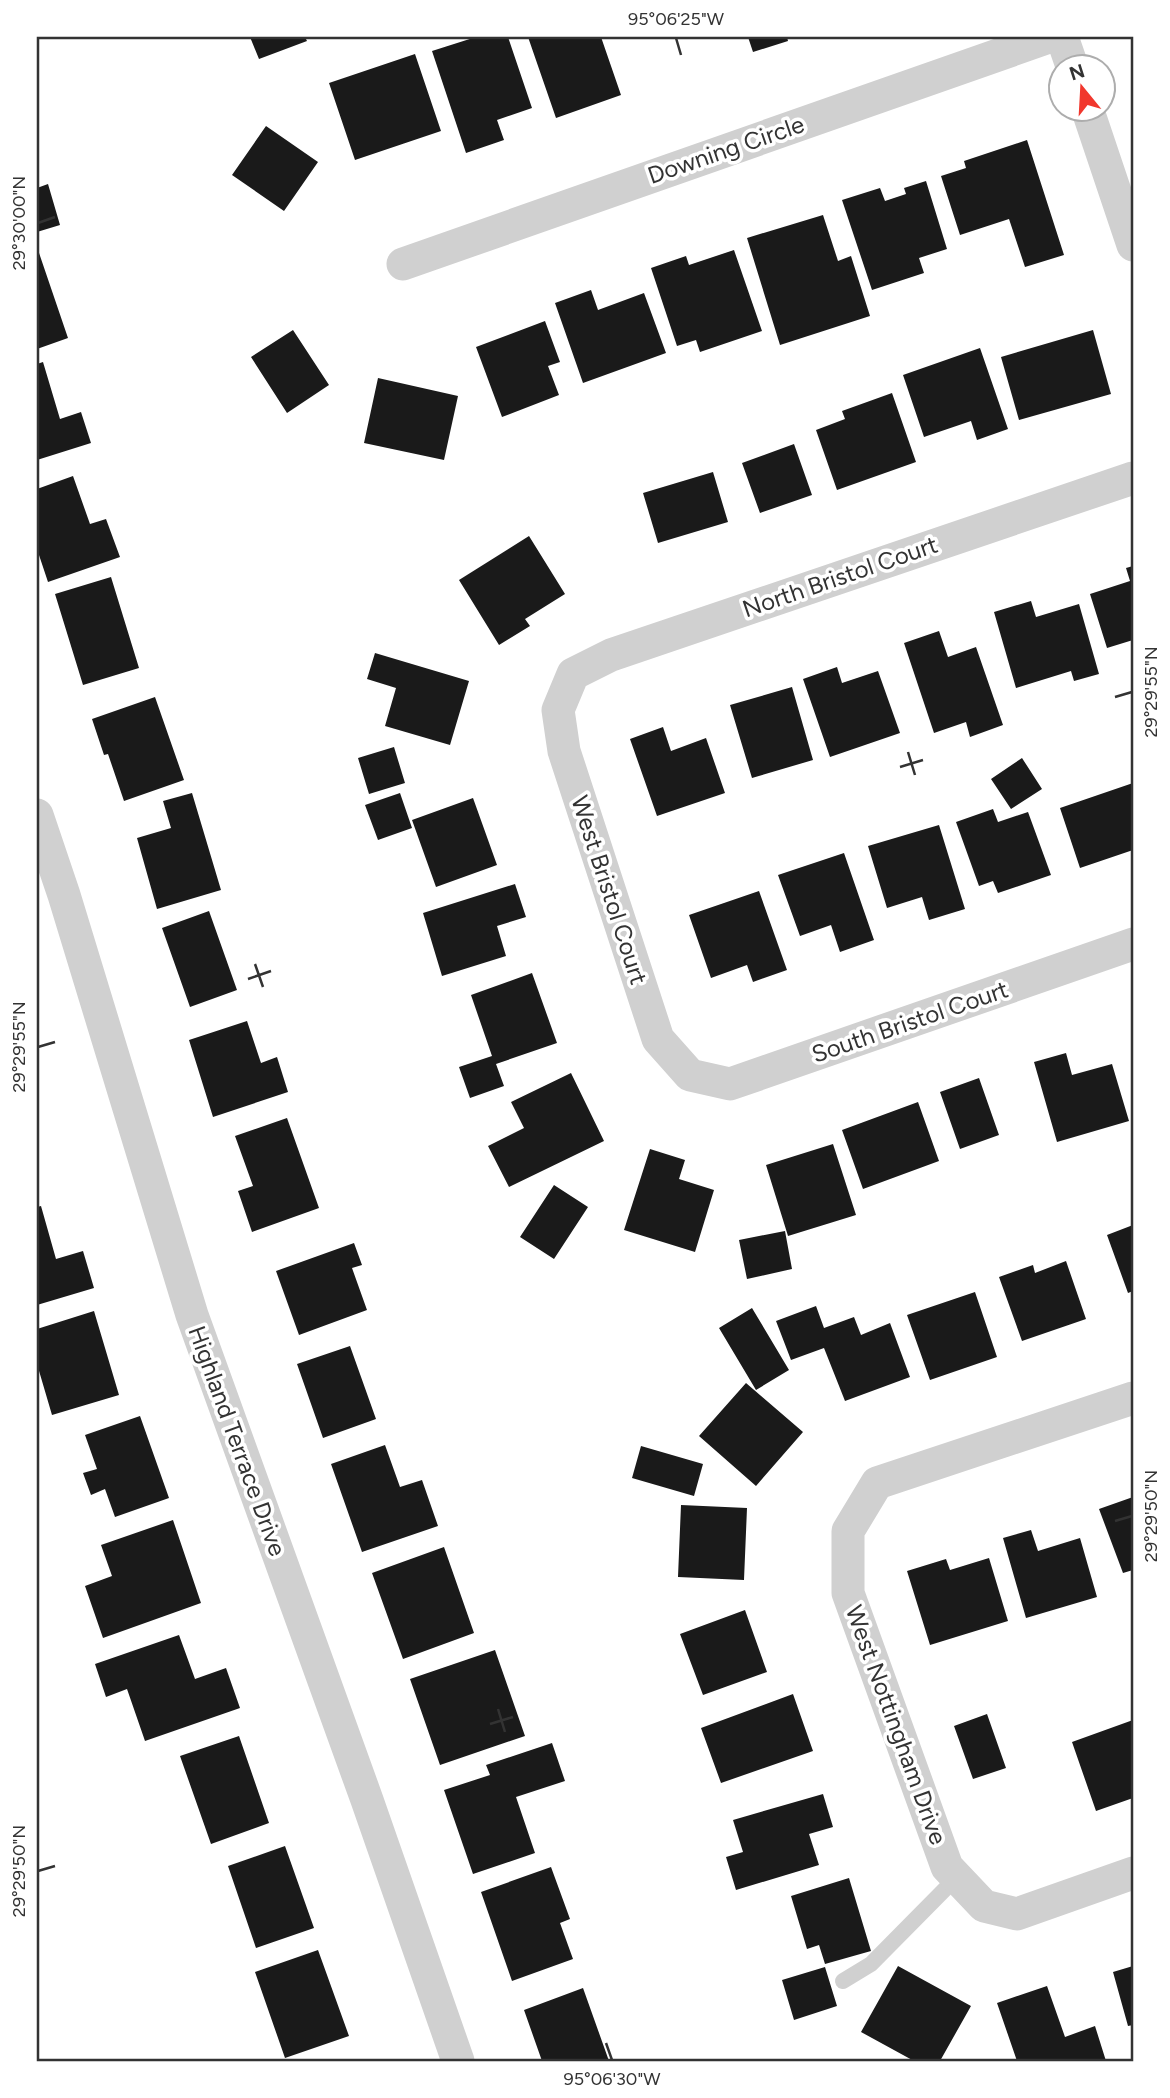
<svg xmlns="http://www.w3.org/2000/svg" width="1170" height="2098" font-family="Figtree,sans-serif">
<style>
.building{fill:#1a1a1a}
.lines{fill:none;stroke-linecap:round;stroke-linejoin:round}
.service{stroke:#d0d0d0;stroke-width:16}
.minor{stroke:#d0d0d0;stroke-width:33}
.ticks{fill:none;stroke:#333;stroke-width:2.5}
.labels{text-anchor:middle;stroke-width:7;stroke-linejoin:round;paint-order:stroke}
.street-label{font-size:24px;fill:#333;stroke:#fff}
.neatline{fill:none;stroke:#333;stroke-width:2.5}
.ticks-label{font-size:18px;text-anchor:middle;fill:#333}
</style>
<rect width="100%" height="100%" fill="#fff"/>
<path class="building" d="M250,37H305L307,41L259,59Z
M476,37H508L532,108L497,120L504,140L466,153L432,51Z
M528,37H601L621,95L556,118Z
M748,37H787L788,41L753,52Z
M415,54L441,131L355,160L329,83Z
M266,126L318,162L284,211L232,175Z
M1027,140L1064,255L1025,267L1009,219L960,235L941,176L966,168L964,161Z
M926,181L947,249L919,258L924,273L872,290L842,200L880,188L885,201L906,194L904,188Z
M48,184L60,225L37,232V188Z
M823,215L838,261L851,256L870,316L780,345L747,238Z
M37,247L68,338L37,349Z
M734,250L762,331L700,352L696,340L677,346L651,268L686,256L689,265Z
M591,290L598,310L644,293L666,353L583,383L555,303Z
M545,321L560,362L548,366L559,395L502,417L476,347Z
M293,330L329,385L287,413L251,357Z
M1093,330L1111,394L1019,420L1001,357Z
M980,348L1008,429L977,440L971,421L924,437L903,375Z
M43,362L60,419L81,412L91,443L37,460V364Z
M378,378L458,396L444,460L364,443Z
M892,393L916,462L837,490L816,430L845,419L842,411Z
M794,444L812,495L760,513L742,463Z
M713,472L728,522L658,543L643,493Z
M73,476L90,524L106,519L120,557L48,582L37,549V489Z
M529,536L565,594L525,619L530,626L499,645L459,580Z
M1133,566V640L1107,648L1090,594L1130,581L1126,568Z
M111,577L139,668L83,685L55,594Z
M1031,601L1036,617L1079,604L1099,674L1074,681L1071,671L1016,688L994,612Z
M939,631L948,657L976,647L1003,725L970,737L966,722L934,733L904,643Z
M375,653L469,681L450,745L385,726L396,688L367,679Z
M837,667L842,683L878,671L900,733L830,757L803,679Z
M792,687L813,760L752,778L730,705Z
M155,697L184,780L124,801L108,754L104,755L92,719Z
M663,727L671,751L706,738L725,793L657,816L630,739Z
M394,747L405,783L369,794L358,758Z
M1022,758L1042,789L1011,809L991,779Z
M1133,783V850L1080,868L1060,808Z
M192,793L221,890L157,909L137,838L171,828L163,801Z
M400,793L412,828L378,840L365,805Z
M473,798L497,865L436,887L412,820Z
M993,809L998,822L1028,812L1051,875L998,893L993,881L979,886L956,822Z
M939,825L965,909L929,920L922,897L887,908L868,846Z
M844,853L874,940L840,952L831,925L800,936L778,875Z
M515,884L526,917L497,926L506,956L442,976L423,913Z
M759,891L787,970L753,982L747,965L711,978L689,915Z
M209,911L237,990L190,1007L162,928Z
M532,973L557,1043L496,1064L504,1086L470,1098L459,1067L492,1056L471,995Z
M247,1021L261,1063L277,1057L288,1092L213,1117L189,1040Z
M1066,1053L1072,1075L1112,1064L1129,1121L1057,1142L1034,1062Z
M571,1073L604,1141L509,1187L488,1146L524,1128L511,1102Z
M979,1078L999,1135L960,1149L940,1092Z
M918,1102L939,1161L863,1189L842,1130Z
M287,1118L319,1208L252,1232L238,1191L253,1186L235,1136Z
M833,1144L856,1215L788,1236L766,1165Z
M650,1149L685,1160L679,1179L714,1190L695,1252L624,1230Z
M554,1185L588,1207L554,1259L520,1237Z
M41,1206L56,1259L83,1251L94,1288L37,1305V1207Z
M1133,1225V1291L1128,1293L1107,1235Z
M785,1231L792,1269L747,1279L739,1240Z
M354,1243L362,1265L352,1268L367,1310L299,1335L276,1271Z
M1066,1261L1086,1319L1022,1341L999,1277L1033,1265L1035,1273Z
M975,1292L997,1357L930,1380L907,1315Z
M816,1306L824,1328L854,1317L861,1335L890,1323L910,1377L845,1401L824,1348L791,1360L776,1321Z
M752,1308L789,1370L756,1390L719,1328Z
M94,1311L119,1395L52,1415L37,1364V1329Z
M350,1346L376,1419L323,1438L297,1364Z
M746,1383L803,1432L756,1486L699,1436Z
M140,1416L169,1498L115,1517L105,1489L91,1495L83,1473L97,1469L85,1435Z
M385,1445L400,1487L422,1480L438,1526L362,1552L331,1464Z
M641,1446L703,1464L694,1496L632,1478Z
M1133,1497V1570L1123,1573L1099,1509Z
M681,1505L747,1508L744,1580L678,1577Z
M173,1520L201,1603L103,1638L85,1586L112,1576L101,1545Z
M1031,1530L1038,1551L1080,1538L1097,1597L1026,1618L1003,1538Z
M444,1547L474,1633L403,1659L372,1573Z
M989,1558L1008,1621L930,1645L907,1571L946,1559L950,1570Z
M745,1610L767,1672L703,1695L680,1634Z
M179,1635L195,1679L226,1668L240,1708L145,1741L127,1689L106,1697L95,1664Z
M495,1650L525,1736L440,1765L410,1679Z
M793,1694L813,1751L721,1783L701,1728Z
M987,1714L1006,1768L973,1779L954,1726Z
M1133,1720V1798L1096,1811L1072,1742Z
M239,1736L269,1823L211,1844L180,1756Z
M552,1743L565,1781L516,1797L535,1853L473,1874L444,1790L490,1775L486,1765Z
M823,1794L833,1827L809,1834L819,1865L736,1890L726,1857L743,1852L733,1820Z
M285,1846L314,1928L256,1948L228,1866Z
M551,1867L570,1919L560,1923L573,1959L512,1981L481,1892Z
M849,1878L871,1951L825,1964L819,1945L807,1949L791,1896Z
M318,1950L349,2036L285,2058L255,1972Z
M898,1966L971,2006L940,2061H914L861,2032Z
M1133,1966V2025L1128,2026L1113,1972Z
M825,1967L837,2006L794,2020L782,1980Z
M1047,1986L1065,2037L1095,2026L1106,2061H1017L997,2003Z
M583,1988L609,2061H542L524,2010Z"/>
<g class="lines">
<path class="service" d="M843,1981L871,1964L957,1877"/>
<path class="minor" d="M1062,37L1072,66
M1087,108L1133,245
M403,264L1049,37
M1133,478L611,655L573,674L558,710L564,751L658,1039L690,1075L730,1084L1133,944
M37,815L64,895L192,1315L367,1800L458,2061
M1133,1398L877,1483L848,1531V1593L947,1867L984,1906L1017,1914L1133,1873"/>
</g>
<path class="ticks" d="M676,38L681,55M38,223L55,217M1115,697L1132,692M908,752L915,775M900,767L923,760M255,964L263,987M248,979L271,971M38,1047L55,1042M1115,1521L1132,1516M498,1709L505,1732M490,1724L513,1717M38,1871L55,1866M606,2043L612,2060"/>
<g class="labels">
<g class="street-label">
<text transform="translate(726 150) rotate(-19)" y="8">Downing Circle</text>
<text transform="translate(840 577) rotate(-19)" y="8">North Bristol Court</text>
<text transform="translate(609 890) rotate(72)" y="8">West Bristol Court</text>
<text transform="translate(910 1022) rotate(-19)" y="8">South Bristol Court</text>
<text transform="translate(237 1441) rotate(70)" y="8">Highland Terrace Drive</text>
<text transform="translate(896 1725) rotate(70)" y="8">West Nottingham Drive</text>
</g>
</g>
<rect width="1170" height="2098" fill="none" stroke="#ffffff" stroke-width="77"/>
<g transform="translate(1082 88) rotate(342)"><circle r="33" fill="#ffffff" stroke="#adadad" stroke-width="2"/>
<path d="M0-5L12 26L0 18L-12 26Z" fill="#f1372d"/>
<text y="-10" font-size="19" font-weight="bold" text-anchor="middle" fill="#333333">N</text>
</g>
<rect x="38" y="38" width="1094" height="2022" class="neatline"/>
<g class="ticks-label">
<text x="676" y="25">95°06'25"W</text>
<text transform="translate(19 223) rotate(-90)" y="6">29°30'00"N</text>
<text transform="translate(1151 692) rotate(-90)" y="6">29°29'55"N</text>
<text transform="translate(19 1047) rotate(-90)" y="6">29°29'55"N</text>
<text transform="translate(1151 1516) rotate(-90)" y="6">29°29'50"N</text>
<text transform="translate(19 1871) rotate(-90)" y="6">29°29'50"N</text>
<text x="612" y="2085">95°06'30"W</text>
</g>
</svg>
